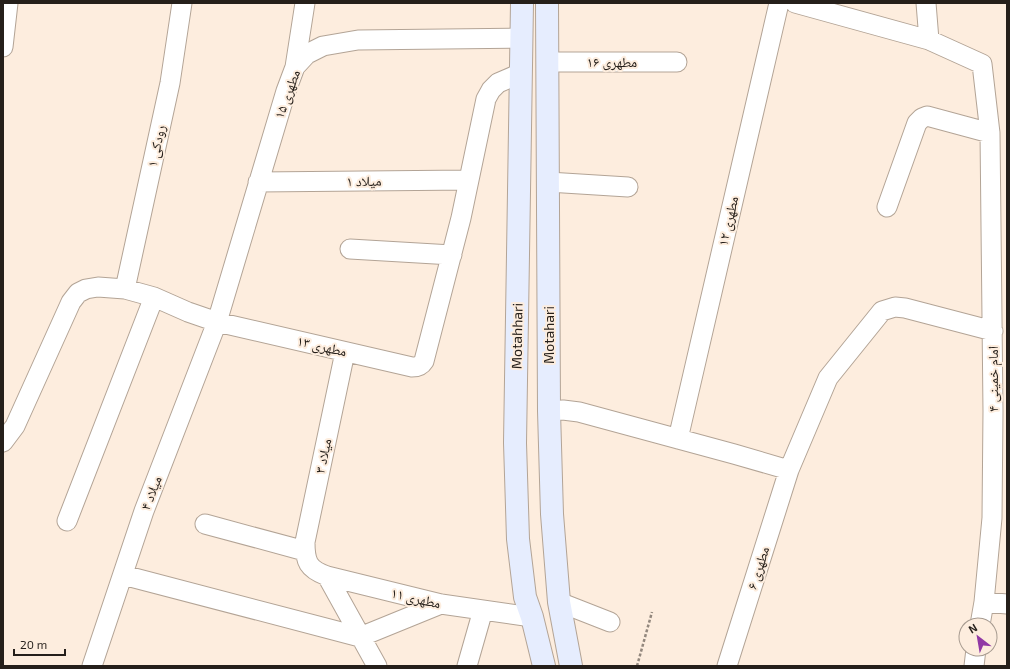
<svg xmlns="http://www.w3.org/2000/svg" width="1010" height="669" font-family="'Exo 2','Noto Naskh Arabic',sans-serif">
<style>
.lines{fill:none;stroke-linecap:round;stroke-linejoin:round}
.street-casing{stroke:#b3a496;stroke-width:21}
.secondary-casing{stroke:#b3a496;stroke-width:24}
.path{stroke:#93887e;stroke-width:2.5;stroke-dasharray:3 2;stroke-linecap:butt}
.street{stroke:#fff;stroke-width:19}
.secondary{stroke:#e6edfe;stroke-width:22}
.labels{text-anchor:middle;stroke-width:4;stroke-linejoin:round;paint-order:stroke}
.street-label{font-size:14px;fill:#251f1a;stroke:#fdedde}
</style>
<rect width="100%" height="100%" fill="#fdedde"/>
<g class="lines">
<defs>
<path id="street" d="M795,3L929,40
M926,3L929,40L982,64L990,133L993,411L992,518L984,602L980,625
M3,47L8,3
M547,62H677
M295,67L305,3
M258,182L469,180
M548,182L628,187
M887,207L917,123L922,118L927,116L990,133
M350,249L452,255
M125,289L170,83L182,3
M345,352L305,542C305,562 308,569 327,576L441,604L532,617
M549,411L563,410L579,412L734,454L789,470
M678,439L779,3
M3,442L15,426L71,302L78,293L86,289L98,287L125,289L154,297L188,312L217,322L412,367C417,367 421,366 424,361L461,218L486,99L491,90L498,83L521,73
M67,521L154,297
M205,524L305,551
M123,575L360,637L441,604
M327,576L377,666
M559,602L610,622
M984,602L1007,604
M92,666L144,511L217,322L286,91L295,67L307,54L323,46L358,40L522,38
M467,666L483,610
M727,666L789,470L828,378L882,311L895,307L905,308L993,331
M974,666L976,649"/>
<path id="secondary" d="M522,3L515,443L518,539L525,597L532,617L544,666
M547,3L549,411L552,514L559,602L571,666"/>
</defs>
<use href="#street" class="street-casing"/>
<use href="#secondary" class="secondary-casing"/>
<path class="path" d="M637,666L652,612"/>
<use href="#street" class="street"/>
<use href="#secondary" class="secondary"/>
</g>
<g class="labels">
<g class="street-label">
<text x="612" y="67">مطهری ۱۶</text>
<text transform="translate(287 94) rotate(-70)" y="5">مطهری ۱۵</text>
<text transform="translate(156 146) rotate(-78)" y="5">رودکی ۱</text>
<text transform="translate(364 181) rotate(-1)" y="5">میلاد ۱</text>
<text transform="translate(728 221) rotate(-77)" y="5">مطهری ۱۲</text>
<text transform="translate(549 335) rotate(-90)" y="5">Motahari</text>
<text transform="translate(517 336) rotate(-89)" y="5">Motahhari</text>
<text transform="translate(322 346) rotate(13)" y="5">مطهری ۱۳</text>
<text transform="translate(993 379) rotate(-90)" y="5">امام خمینی ۴</text>
<text transform="translate(323 456) rotate(-78)" y="5">میلاد ۳</text>
<text transform="translate(151 493) rotate(-69)" y="5">میلاد ۴</text>
<text transform="translate(758 568) rotate(-72)" y="5">مطهری ۶</text>
<text transform="translate(416 598) rotate(13)" y="5">مطهری ۱۱</text>
</g>
</g>
<rect width="1010" height="669" fill="none" stroke="#251f1a" stroke-width="8"/>
<g transform="translate(978 637) rotate(329)"><circle r="19" fill="#fdedde" stroke="#a79b90"/>
<path d="M0-3L7 15L0 10L-7 15Z" fill="#9139a5"/>
<text y="-6" font-size="11" font-weight="bold" text-anchor="middle" fill="#251f1a">N</text>
</g>
<path d="M14 649v6h51v-6" fill="none" stroke="#251f1a" stroke-width="2"/>
<text x="20" y="649" font-size="12" fill="#251f1a" stroke="#fdedde" stroke-width="3" paint-order="stroke">20 m</text>
</svg>
